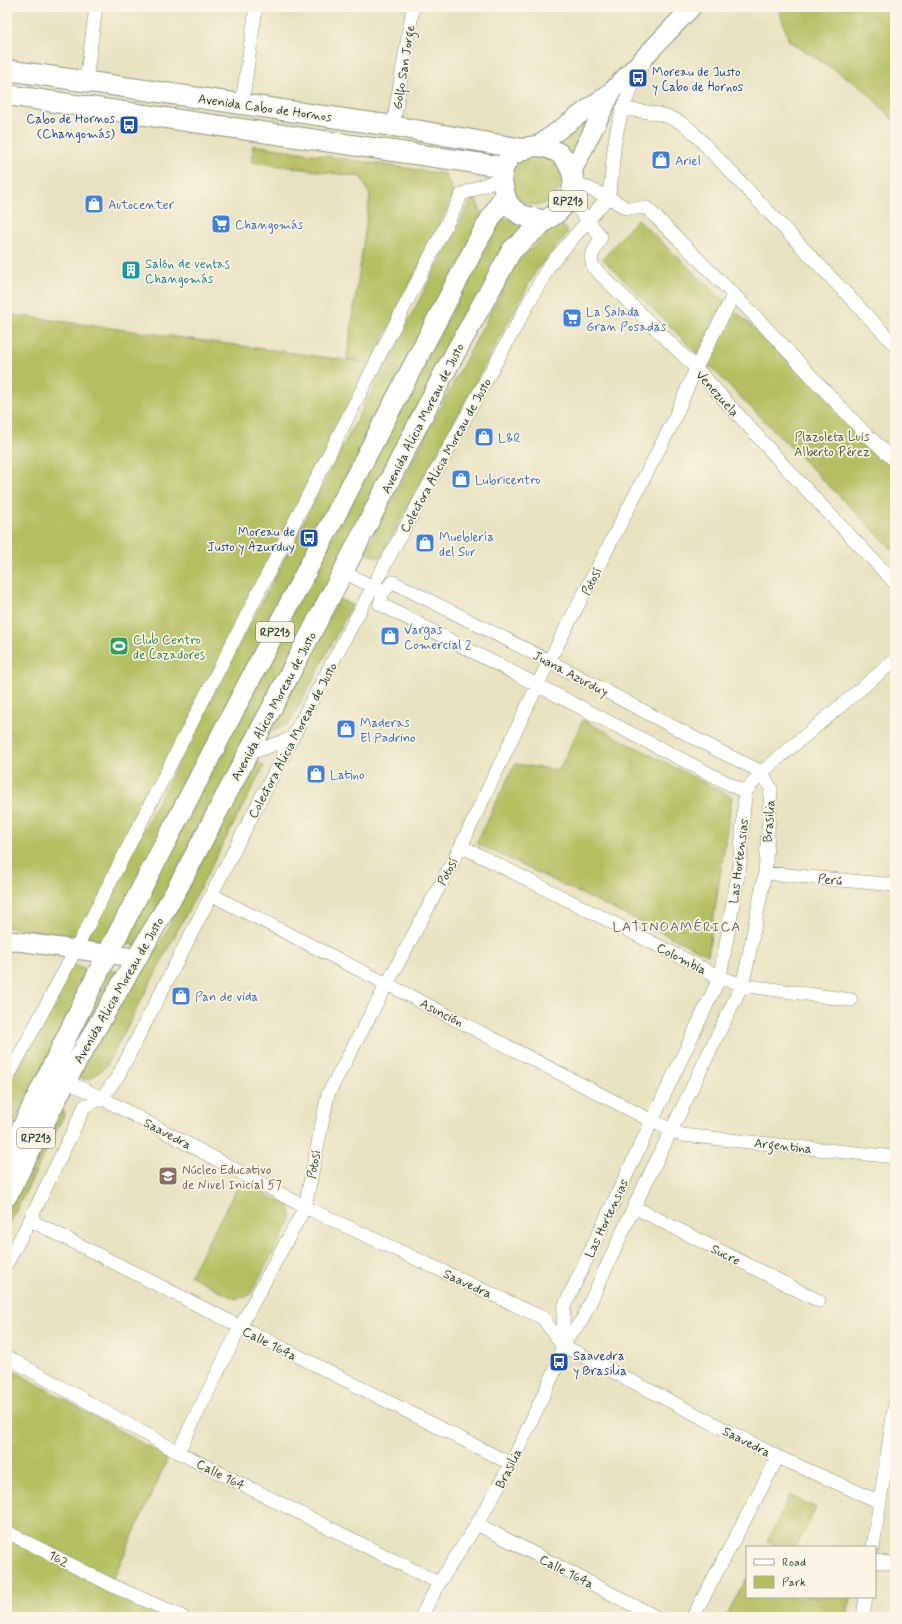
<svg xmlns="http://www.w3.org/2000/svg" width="902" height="1624" font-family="Mynerve,sans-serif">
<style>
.green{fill:#b3bf61;stroke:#697e4a}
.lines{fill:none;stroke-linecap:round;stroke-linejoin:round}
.street-casing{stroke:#84907a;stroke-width:14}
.secondary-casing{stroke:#84907a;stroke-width:20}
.primary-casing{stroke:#84907a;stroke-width:22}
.street{stroke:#fff;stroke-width:13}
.secondary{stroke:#fff;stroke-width:18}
.primary{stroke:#fff;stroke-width:20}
.labels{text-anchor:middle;stroke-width:3.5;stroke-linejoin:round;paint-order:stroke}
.shield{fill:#fcf5e5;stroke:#617469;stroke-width:1}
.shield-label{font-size:12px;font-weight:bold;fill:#1f3d34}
.street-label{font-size:13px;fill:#1f3d34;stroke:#fcf5e5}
.transit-label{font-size:13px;fill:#164399;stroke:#fcf5e5;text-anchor:start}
.shop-label{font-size:13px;fill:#366cbe;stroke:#fcf5e5;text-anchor:start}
.culture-label{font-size:13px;fill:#0d838f;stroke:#fcf5e5;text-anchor:start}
.park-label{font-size:13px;fill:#445e3f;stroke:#fcf5e5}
.leisure-label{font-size:13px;fill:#27864d;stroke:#fcf5e5;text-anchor:start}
.education-label{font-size:13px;fill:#785e54;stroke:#fcf5e5;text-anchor:start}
.neighbourhood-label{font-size:14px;letter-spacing:1px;fill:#595f65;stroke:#fcf5e5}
</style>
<rect width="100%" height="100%" fill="#fcf5e5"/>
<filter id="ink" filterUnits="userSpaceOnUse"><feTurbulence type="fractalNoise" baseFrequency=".025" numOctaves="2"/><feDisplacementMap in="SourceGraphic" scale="8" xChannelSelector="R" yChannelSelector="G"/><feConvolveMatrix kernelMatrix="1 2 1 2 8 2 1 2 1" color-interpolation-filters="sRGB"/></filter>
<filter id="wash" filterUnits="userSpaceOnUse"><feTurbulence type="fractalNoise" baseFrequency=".012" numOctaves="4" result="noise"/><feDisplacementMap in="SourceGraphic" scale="16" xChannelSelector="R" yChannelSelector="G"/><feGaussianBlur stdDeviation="0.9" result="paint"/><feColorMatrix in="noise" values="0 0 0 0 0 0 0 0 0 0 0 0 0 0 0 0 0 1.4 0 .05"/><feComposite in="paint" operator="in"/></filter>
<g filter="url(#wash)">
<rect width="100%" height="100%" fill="#e9e2c0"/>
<path class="green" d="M778,7H895V122L863,88L789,41Z
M599,108L572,160L552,142Z
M253,145L445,174L454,194L372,362L347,359L370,195L361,177L252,162Z
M542,154C552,161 563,167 561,182C557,215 506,212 511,174C512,169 513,163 518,160C523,157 535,156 542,154Z
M474,195L483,217L106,946L85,941Z
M502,217L528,226L136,947L120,940Z
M637,219L856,424L895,469V552L603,259Z
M559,221L568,232L536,271L380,558L364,553L516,264Z
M7,314L374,364L82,938L7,927Z
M339,599L352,605L290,723L266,734Z
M583,720L732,797L708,955L476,843L515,764L559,770Z
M254,760L264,766L107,1065L89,1080L74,1077L159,945Z
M67,962L91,972L7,1136V1080Z
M104,968L121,973L68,1062L60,1060Z
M56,1109L65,1113L7,1229V1207Z
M241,1181L288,1206L292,1218L250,1295L235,1299L190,1275Z
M7,1367L168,1458L108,1590L160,1617H7Z
M790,1495L816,1508L796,1547H778L767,1542Z
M747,1578V1597H850L847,1617H725Z"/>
</g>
<g filter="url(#ink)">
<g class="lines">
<defs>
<path id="street" d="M86,81L96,7
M242,104L256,7
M622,109C647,112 668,112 689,128L895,345
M393,126L413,7
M574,182L608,197L626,208H647L754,315L862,430L895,461
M570,198L601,237L591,257L593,267L696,368L787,469L895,583
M343,572L380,590
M248,754L292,738
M461,846L720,977L742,985L851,1000
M765,873L895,885
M212,895L387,984L652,1121L682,1135L895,1157
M59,1078L102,1098L305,1207L543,1318L562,1345L778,1457L880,1502
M7,1079L76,949L462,194L501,178
M634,1207L819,1301
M30,1220L511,1464
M7,1263L30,1220L85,1106L102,1098L118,1076L292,738L373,586L549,266L608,197C613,179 612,160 615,142C619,113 630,88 644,63
M562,1345L582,1320L634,1207L742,985L747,965L765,873L771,789L762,772L721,752L549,661L393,582L383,592L380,604L745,792
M7,1357L178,1452L439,1583
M178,1452L240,1327L305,1207L328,1094L461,846L549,661L672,424L696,368L734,294
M477,1524L656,1617
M7,1532L111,1585L183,1617
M873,1547L895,1403
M875,1561L895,1564
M421,1617L439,1583L477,1524L511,1464L559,1362L562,1345L564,1307L720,977L740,864L745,792L762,772L895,660
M693,1617L778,1457
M863,1617L866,1597"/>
<path id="secondary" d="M537,146L612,91L692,7
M572,172L611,94
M7,940L137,958"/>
<path id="primary" d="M7,70L393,126L523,149
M7,95L504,167
M7,1158L108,953L480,237L505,194
M7,1196L66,1080L178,887L343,572L443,375L512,250L545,221L558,212L570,198L574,182L572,172L567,161L559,153L548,148L537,146L529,147L510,156L504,167L501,178L507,202L513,209L521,215L545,221"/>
</defs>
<use href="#street" class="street-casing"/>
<use href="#secondary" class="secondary-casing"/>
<use href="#primary" class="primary-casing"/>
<use href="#street" class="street"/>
<use href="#secondary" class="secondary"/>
<use href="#primary" class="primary"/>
</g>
</g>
<defs>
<symbol id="bus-square" viewBox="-11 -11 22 22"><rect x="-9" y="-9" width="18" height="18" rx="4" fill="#1a4fb4" stroke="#fcf5e5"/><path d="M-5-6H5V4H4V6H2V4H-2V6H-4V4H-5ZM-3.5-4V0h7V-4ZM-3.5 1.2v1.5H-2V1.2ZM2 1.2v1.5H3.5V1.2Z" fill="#fff"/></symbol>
<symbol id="shop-square" viewBox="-11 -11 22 22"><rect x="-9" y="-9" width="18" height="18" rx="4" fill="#3f7fe0" stroke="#fcf5e5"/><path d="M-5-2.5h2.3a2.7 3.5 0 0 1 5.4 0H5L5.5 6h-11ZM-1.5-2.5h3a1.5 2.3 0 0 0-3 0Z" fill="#fff"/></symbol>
<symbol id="supermarket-square" viewBox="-11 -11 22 22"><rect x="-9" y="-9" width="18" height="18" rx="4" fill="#3f7fe0" stroke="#fcf5e5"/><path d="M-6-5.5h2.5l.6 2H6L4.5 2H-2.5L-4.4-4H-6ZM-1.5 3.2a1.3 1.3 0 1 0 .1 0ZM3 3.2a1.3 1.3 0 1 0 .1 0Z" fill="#fff"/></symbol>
<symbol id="building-square" viewBox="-11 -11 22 22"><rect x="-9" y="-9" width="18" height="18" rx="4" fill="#0f9aa8" stroke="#fcf5e5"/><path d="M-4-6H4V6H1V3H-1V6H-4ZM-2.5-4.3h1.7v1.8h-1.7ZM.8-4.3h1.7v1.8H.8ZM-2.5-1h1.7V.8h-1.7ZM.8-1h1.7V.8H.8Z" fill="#fff"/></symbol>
<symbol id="stadium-square" viewBox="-11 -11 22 22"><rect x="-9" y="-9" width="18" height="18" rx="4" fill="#2e9e5b" stroke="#fcf5e5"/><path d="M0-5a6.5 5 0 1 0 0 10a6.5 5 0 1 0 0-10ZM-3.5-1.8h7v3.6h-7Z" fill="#fff"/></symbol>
<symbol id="school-square" viewBox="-11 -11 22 22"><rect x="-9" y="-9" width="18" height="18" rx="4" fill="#8d6e63" stroke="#fcf5e5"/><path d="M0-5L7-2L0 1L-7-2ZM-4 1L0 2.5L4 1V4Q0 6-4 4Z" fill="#fff"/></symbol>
</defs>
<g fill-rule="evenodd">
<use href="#bus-square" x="627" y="67" width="22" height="22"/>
<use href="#bus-square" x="118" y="114" width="22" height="22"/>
<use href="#shop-square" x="650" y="149" width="22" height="22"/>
<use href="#shop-square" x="83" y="193" width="22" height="22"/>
<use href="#supermarket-square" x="210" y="213" width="22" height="22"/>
<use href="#building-square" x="120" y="259" width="22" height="22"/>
<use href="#supermarket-square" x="561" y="307" width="22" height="22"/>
<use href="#shop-square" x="473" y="426" width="22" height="22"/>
<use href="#shop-square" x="450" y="468" width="22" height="22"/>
<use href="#bus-square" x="298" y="527" width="22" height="22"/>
<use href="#shop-square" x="414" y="532" width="22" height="22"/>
<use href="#shop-square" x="379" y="625" width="22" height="22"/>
<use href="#stadium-square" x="108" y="635" width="22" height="22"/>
<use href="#shop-square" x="335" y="718" width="22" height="22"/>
<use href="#shop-square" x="305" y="763" width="22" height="22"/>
<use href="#shop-square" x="170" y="985" width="22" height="22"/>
<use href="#school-square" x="157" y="1165" width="22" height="22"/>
<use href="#bus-square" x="548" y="1351" width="22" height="22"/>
</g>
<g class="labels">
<g class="shield">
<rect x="549" y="191" width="38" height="20" rx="3"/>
<rect x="256" y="622" width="38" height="20" rx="3"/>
<rect x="17" y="1128" width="38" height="20" rx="3"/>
</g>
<g class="shield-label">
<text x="568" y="205">RP213</text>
<text x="275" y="636">RP213</text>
<text x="36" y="1142">RP213</text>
</g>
<g class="street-label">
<text transform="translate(403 67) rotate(-81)" y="5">Golfo San Jorge</text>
<text transform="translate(265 107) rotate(8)" y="5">Avenida Cabo de Hornos</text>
<text transform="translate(718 393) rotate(48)" y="5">Venezuela</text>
<text transform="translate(422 418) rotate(-63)" y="5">Avenida Alicia Moreau de Justo</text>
<text transform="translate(445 455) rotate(-61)" y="5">Colectora Alicia Moreau de Justo</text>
<text transform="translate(591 581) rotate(-63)" y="5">Potosí</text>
<text transform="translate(571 673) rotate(28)" y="5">Juana Azurduy</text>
<text transform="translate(273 706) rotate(-62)" y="5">Avenida Alicia Moreau de Justo</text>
<text transform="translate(292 740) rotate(-62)" y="5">Colectora Alicia Moreau de Justo</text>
<text transform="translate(768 821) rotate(-86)" y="5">Brasilia</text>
<text transform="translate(738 861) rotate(-83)" y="5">Las Hortensias</text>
<text transform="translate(447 871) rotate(-62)" y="5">Potosí</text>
<text transform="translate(830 879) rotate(6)" y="5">Perú</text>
<text transform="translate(682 958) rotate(27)" y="5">Colombia</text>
<text transform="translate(118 990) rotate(-60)" y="5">Avenida Alicia Moreau de Justo</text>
<text transform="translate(442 1012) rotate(27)" y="5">Asunción</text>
<text transform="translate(168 1133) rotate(28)" y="5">Saavedra</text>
<text transform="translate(783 1145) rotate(6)" y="5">Argentina</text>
<text transform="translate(313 1164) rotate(-79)" y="5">Potosí</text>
<text transform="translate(606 1218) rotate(-65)" y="5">Las Hortensias</text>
<text transform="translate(726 1254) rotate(27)" y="5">Sucre</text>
<text transform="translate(468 1283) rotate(25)" y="5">Saavedra</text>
<text transform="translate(270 1343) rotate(27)" y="5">Calle 164a</text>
<text transform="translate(747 1441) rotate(27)" y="5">Saavedra</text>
<text transform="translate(508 1468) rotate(-63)" y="5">Brasilia</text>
<text transform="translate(221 1474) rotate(27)" y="5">Calle 164</text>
<text transform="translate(59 1558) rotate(27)" y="5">162</text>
<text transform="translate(567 1571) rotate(27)" y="5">Calle 164a</text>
</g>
<g class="transit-label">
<text x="652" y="76">Moreau de Justo<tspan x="652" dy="15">y Cabo de Hornos</tspan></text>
<text x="115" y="123" text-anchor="end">Cabo de Hornos<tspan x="115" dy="15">(Changomás)</tspan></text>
<text x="295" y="536" text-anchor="end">Moreau de<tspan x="295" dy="15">Justo y Azurduy</tspan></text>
<text x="573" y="1360">Saavedra<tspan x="573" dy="15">y Brasilia</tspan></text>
</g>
<g class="shop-label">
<text x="675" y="165">Ariel</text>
<text x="108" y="209">Autocenter</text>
<text x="235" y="229">Changomás</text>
<text x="586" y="316">La Salada<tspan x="586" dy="15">Gran Posadas</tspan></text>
<text x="498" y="442">L&amp;R</text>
<text x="475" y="484">Lubricentro</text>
<text x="439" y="541">Mueblería<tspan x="439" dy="15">del Sur</tspan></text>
<text x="404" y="634">Vargas<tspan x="404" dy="15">Comercial 2</tspan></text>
<text x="360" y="727">Maderas<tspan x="360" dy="15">El Padrino</tspan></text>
<text x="330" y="779">Latino</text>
<text x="195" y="1001">Pan de vida</text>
</g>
<g class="culture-label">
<text x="145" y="268">Salón de ventas<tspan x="145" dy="15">Changomás</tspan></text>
</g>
<g class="park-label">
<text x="832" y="441">Plazoleta Luis<tspan x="832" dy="15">Alberto Pérez</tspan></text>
</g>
<g class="leisure-label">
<text x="133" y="644">Club Centro<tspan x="133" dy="15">de Cazadores</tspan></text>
</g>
<g class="education-label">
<text x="182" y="1174">Núcleo Educativo<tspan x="182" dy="15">de Nivel Inicial 57</tspan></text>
</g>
<g class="neighbourhood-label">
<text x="677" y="931">LATINOAMÉRICA</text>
</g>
</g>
<rect width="902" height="1624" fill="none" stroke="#fcf5e5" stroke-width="24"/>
<rect x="746" y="1546" width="130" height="52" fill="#fcf5e5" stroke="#a4ab9e"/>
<rect x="754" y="1559" width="20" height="6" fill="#ffffff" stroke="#a4ab9e"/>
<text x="782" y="1566" font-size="12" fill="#1f3d34">Road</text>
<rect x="754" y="1576" width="20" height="12" fill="#b3bf61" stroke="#a4ab9e"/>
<text x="782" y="1586" font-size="12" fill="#1f3d34">Park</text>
</svg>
